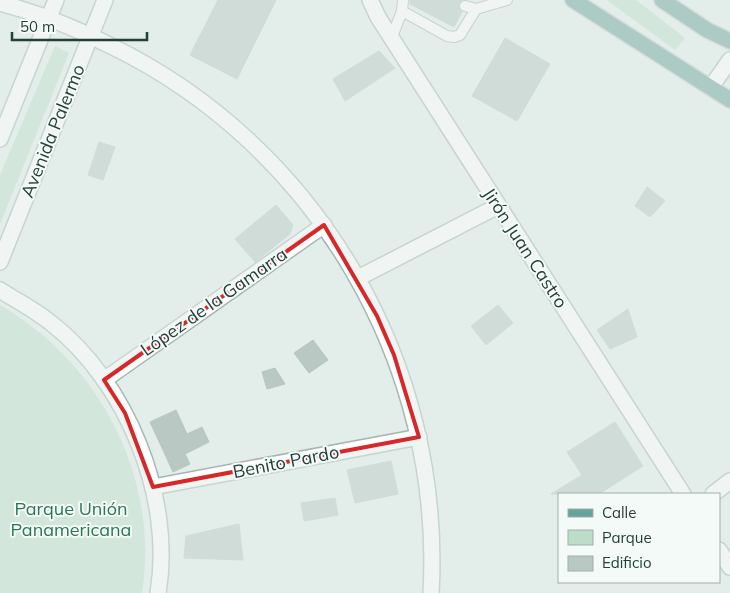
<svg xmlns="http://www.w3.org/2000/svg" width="730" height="593" font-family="Mulish,sans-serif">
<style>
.green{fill:#bcdec9}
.building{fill:#b9c8c3;stroke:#b6c7c2}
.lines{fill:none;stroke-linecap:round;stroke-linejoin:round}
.lane-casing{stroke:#a6b5b2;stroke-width:12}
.street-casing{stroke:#a6b5b2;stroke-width:18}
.secondary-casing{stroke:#a2b9b3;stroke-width:18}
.primary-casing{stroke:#c1c9c8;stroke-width:18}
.lane{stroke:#fff;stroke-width:10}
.street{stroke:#fff;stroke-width:15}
.secondary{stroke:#fff;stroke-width:15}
.primary{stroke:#68a39a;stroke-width:15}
.marked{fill:none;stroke:#d62828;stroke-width:4;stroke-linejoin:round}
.labels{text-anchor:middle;stroke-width:4;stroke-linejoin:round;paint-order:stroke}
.street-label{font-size:18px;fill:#233f3a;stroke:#f4faf7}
.park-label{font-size:18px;fill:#2c7750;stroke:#f4faf7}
</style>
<rect width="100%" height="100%" fill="#e3edea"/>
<path class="green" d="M607,0H636L685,38L675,50Z
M55,46L69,53L0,224V175Z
M0,305C100,363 160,478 142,593H0Z"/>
<path class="building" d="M218,0H276L237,79L190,55Z
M410,0H462L458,5L459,8L462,12L454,27L410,4Z
M505,38L550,64L517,121L472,96Z
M379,51L395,68L345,101L333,79Z
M99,142L115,147L103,180L88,175Z
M647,187L665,201L650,217L635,206Z
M276,205L293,225L290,234L255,262L235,239Z
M498,305L513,323L486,345L471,326Z
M628,309L637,337L610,349L597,330Z
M313,340L328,360L309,373L294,353Z
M275,368L285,384L267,389L262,372Z
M176,410L187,434L202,427L209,442L185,454L190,464L173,472L150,422Z
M615,422L643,466L599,494H551L582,475L567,452Z
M391,461L398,494L355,503L347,470Z
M335,498L338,515L304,521L301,503Z
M239,524L243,560L184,558L186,536Z"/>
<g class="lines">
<defs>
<path id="lane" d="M465,6L476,9L507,0
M402,11L447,36L454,37L460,35L476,9
M392,37L402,11L403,0"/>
<path id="street" d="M370,0L378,17L683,494
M358,278L498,206
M104,380L324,225
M153,487L419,437
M713,494L730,481
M719,550L730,567"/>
<path id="secondary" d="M0,3C38,13 76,28 111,46C317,146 444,364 431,593
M711,87L730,60
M0,139L56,0
M0,262L105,0
M0,290C17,301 35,310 51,323C127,382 174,498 158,593"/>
<path id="primary" d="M573,0L730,100
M662,0L707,30L730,41"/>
</defs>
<use href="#lane" class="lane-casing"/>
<use href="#street" class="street-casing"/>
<use href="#secondary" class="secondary-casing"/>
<use href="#primary" class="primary-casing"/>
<use href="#lane" class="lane"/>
<use href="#street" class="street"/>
<use href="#secondary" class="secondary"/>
<use href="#primary" class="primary"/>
</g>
<path d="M0 0H730V593H0ZM324,225L377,316L394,355L419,437L153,487L125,413L104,380Z" fill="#e3edea" fill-opacity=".55" fill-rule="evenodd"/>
<path class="marked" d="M324,225L377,316L394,355L419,437L153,487L125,413L104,380Z"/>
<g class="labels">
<g class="street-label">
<text transform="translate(53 131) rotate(-68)" y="6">Avenida Palermo</text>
<text transform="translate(525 248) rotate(57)" y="6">Jirón Juan Castro</text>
<text transform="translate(214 302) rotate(-35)" y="6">López de la Gamarra</text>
<text transform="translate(286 462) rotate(-11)" y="6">Benito Pardo</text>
</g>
<g class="park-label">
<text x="71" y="515">Parque Unión<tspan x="71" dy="21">Panamericana</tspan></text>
</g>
</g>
<rect x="558" y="493" width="162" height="90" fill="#f4faf7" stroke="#a0afab"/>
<rect x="568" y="509" width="25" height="8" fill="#68a39a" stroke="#a0afab"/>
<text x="602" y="518" font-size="15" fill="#233f3a">Calle</text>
<rect x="568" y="530" width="25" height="15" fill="#bcdec9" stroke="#a0afab"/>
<text x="602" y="543" font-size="15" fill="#233f3a">Parque</text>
<rect x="568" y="556" width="25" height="15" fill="#b9c8c3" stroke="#a0afab"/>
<text x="602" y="568" font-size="15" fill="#233f3a">Edificio</text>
<path d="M12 32v8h135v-8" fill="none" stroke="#233f3a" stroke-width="2.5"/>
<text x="20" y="32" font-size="15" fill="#233f3a" stroke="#f4faf7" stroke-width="4" paint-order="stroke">50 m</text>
</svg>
